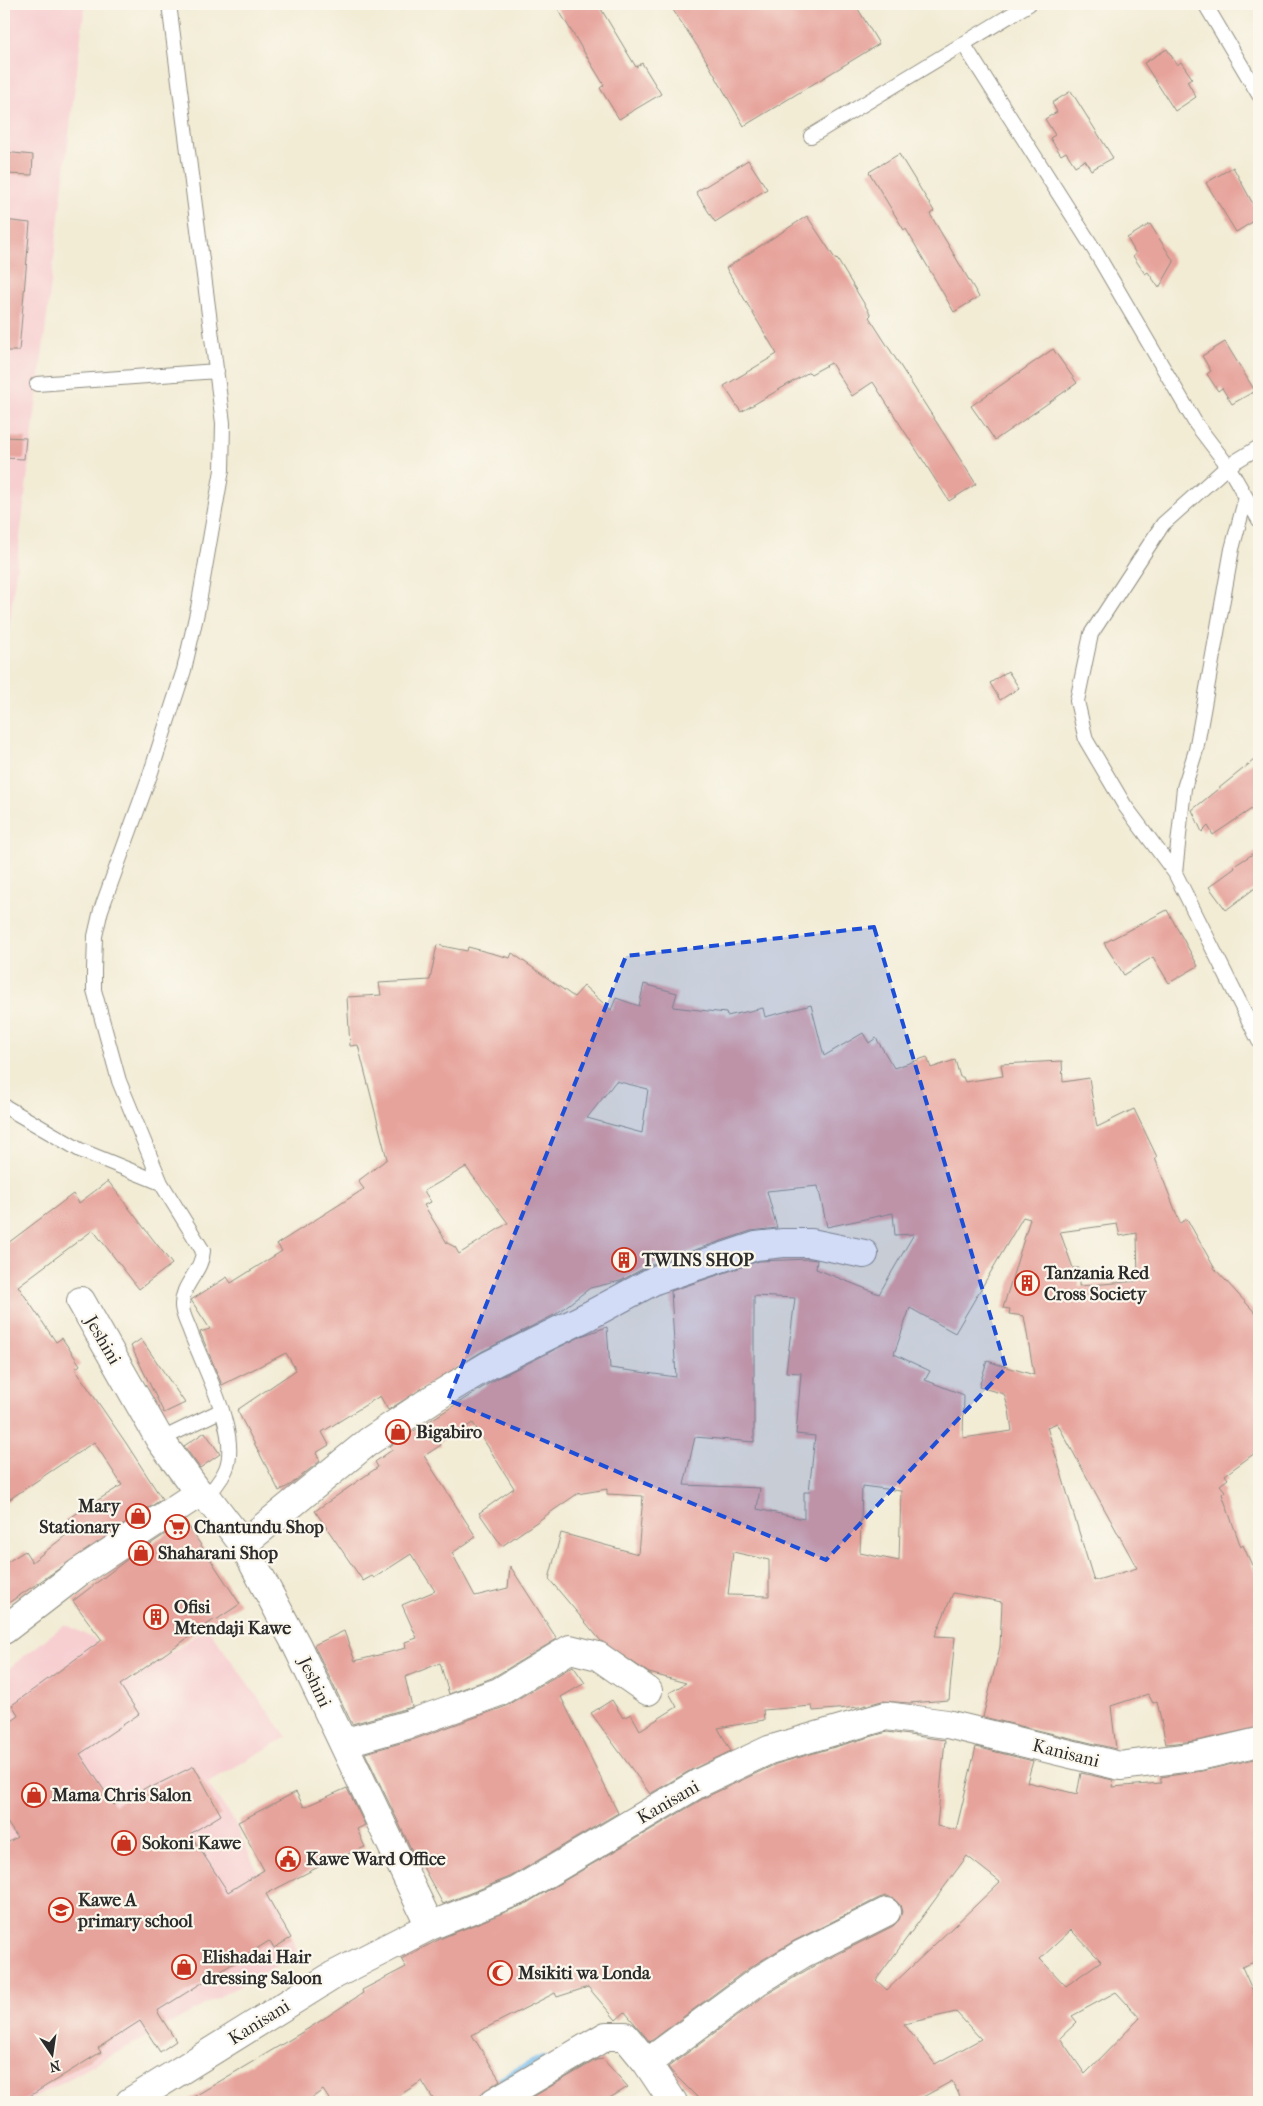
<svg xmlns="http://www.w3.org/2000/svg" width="1263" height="2106" font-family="'IM FELL French Canon',serif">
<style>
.built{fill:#f7cfd1}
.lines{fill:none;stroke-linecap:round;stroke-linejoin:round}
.stream{stroke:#74bbec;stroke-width:8}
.building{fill:#e6a39b;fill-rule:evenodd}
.lane-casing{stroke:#8e8c80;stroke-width:16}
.street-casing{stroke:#8e8c80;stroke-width:30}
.lane{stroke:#fff;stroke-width:14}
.street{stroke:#fff;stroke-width:28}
.marked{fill:#1d4ed8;fill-opacity:0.2;stroke:#1d4ed8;stroke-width:4;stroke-dasharray:10 6;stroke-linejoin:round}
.labels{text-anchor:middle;stroke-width:4.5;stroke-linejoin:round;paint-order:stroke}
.poi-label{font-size:18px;font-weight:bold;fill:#2b2b2b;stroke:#fbf7ec;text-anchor:start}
.street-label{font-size:18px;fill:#2b2b2b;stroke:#fbf7ec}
</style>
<rect width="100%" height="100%" fill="#fbf7ec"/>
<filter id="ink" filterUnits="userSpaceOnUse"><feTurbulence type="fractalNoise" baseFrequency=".02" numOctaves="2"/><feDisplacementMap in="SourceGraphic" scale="10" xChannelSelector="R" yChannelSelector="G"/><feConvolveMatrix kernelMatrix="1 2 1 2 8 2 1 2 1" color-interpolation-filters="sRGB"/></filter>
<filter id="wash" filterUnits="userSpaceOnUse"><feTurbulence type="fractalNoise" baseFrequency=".0096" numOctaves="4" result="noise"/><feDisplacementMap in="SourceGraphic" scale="20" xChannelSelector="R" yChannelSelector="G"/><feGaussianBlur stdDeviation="1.12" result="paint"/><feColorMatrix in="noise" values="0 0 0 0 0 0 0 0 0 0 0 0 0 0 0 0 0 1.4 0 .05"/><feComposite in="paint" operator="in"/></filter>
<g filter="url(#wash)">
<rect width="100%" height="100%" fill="#f2ecd5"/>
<path class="built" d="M4,4H85L4,669Z
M65,1624L94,1639L129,1683L207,1627L287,1737L207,1783L233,1819L255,1866L281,1908L298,1954L26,2102H4V1672Z"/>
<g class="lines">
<path class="stream" d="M492,2084L542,2059"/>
</g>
<g id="blocks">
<path class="building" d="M555,4H598L636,67L642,63L661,94L619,119L600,88L604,85Z
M669,4H855L879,44L744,126L702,53Z
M1167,49L1177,65L1181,62L1192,78L1187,81L1196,97L1175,111L1144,63Z
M1071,91L1113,158L1091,170L1085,160L1075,166L1066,152L1061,155L1050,138L1055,135L1045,119L1057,112L1052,103Z
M4,152L33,155L32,175L4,174Z
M899,154L934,211L930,214L979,297L954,312L906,229L904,230L869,172Z
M748,160L767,189L715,222L696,192Z
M1233,167L1259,215V218L1236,232L1206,183Z
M807,216L836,260L837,259L871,315L869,317L976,484L949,501L873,382L852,396L831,363L811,374L809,372L741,412L724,386L777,354L726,268Z
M4,220L30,223L19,351H4Z
M1150,224L1174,262L1159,288L1148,272L1145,274L1133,256L1136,254L1127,238Z
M1225,342L1255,391L1232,404L1222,388L1218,391L1207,374L1211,371L1202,356Z
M1053,349L1077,383L995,440L971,406Z
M4,437L26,438L24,459L4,458Z
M1008,671L1019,688L1000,700L990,683Z
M1259,756V804L1213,835L1208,826L1202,832L1192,810Z
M1259,850V885L1226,910L1209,887L1235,868L1234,866Z
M1167,910L1198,966L1169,983L1153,957L1124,975L1104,943Z
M437,945L467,951L468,947L510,958L512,953L574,997L584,986L611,1010L616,998L639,1006L644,984L677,993L673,1007L726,1013L727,1016L763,1008L765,1017L811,1005L824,1056L863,1033L869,1043L876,1038L894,1068L927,1057L931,1068L955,1060L960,1077H963L965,1082L1003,1076L1001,1064L1062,1061L1063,1082L1089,1078L1097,1127L1134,1109L1157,1157L1155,1158L1180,1223L1187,1219L1215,1269L1259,1317V1450L1225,1475L1228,1479L1220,1485L1225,1491L1222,1494L1241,1547L1243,1545L1259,1581V1727L1196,1741L1166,1744L1157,1701L1153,1703L1148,1694L1111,1706L1116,1749L983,1717L1000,1647L1002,1602L953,1593L935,1636L955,1637L949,1700L909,1703L882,1701L859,1707L813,1711L812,1706L763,1710L764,1720L718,1728L731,1751L691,1770L650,1794L591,1713L612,1700L623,1718L631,1714L640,1730L677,1707L669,1693L686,1683L649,1673L601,1641L549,1579L561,1533L638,1554L643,1496L607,1494V1489L577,1494L502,1546L479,1513L514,1488L473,1423L439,1442L441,1445L424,1456L476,1537L452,1553L475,1596L508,1588L510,1566L557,1639L492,1678L449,1694L440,1663L405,1677L412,1707L352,1724L314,1645L344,1631L355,1661L406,1648L405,1642L417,1638L402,1605L435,1591L411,1554L374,1578L372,1576L363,1581L315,1511L378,1467L375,1462L392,1450L390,1446L496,1379L584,1335L607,1327L610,1368L676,1377L671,1291L759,1261L809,1259L817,1260L816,1269L879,1294L914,1234L895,1235L893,1213L827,1227L818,1186L767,1191L777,1228L751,1231L650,1265L620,1281L590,1288L556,1314L481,1352L388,1410L380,1396L322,1432L329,1445L316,1453L320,1461L290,1485L279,1491L237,1410L296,1370L286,1353L222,1385L200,1332L210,1329L191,1300L227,1277L231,1283L282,1251L277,1244L364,1189L358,1181L387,1159L358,1045L350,1046L347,997L381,995L379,983L430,980ZM616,1081L648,1089L642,1133L587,1118ZM466,1167L508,1223L459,1254L455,1247L447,1243L424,1205L431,1202L424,1191ZM1023,1217L1030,1219L1003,1308L1010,1309L1009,1314L1024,1316L1034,1375L987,1361L979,1387L1004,1394L1009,1410L1012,1431L963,1438L964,1395L925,1380L930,1371L894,1354L910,1308L955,1333ZM1117,1224L1120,1236L1137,1233L1138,1281L1079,1286V1268H1073L1060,1232ZM754,1296L795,1298L786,1372L801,1373L796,1434L815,1436L809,1492H804V1519L757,1509L760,1488L684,1485L695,1437L754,1442ZM1057,1423L1137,1568L1094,1581L1047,1427ZM862,1486L901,1491L899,1561L860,1553ZM733,1552L769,1560V1596L728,1595Z
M108,1181L172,1264L139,1289L93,1230L18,1286L56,1342L62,1338L80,1365L75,1369L126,1443L162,1499L4,1606V1564L25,1551L32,1562L70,1532L63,1522L122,1485L94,1442L4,1503V1246L73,1194L79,1203Z
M141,1339L185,1403L164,1413L131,1346Z
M205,1432L220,1454L200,1468L184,1446Z
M185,1521L240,1604L216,1620L215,1619L120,1685L139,1714L80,1754L114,1805L149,1786L150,1788L194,1766L221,1815L190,1834L228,1892L264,1870L238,1822L296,1792L304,1807L347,1788L365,1825L357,1829L365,1847L326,1863L266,1894L291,1938L274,1948L269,1941L157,2011L176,2041L160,2052L140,2021L98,2048L101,2052L20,2102H4V1845L17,1837L4,1818V1726L19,1716L12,1705L102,1640L73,1601L125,1561Z
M573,1666L585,1683L561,1697L618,1813L510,1877L443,1904L417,1856L415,1857L365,1753L415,1739L504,1707Z
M887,1732L945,1740L937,1826L956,1830L976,1747L1033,1761L1027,1782L1077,1794L1081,1773L1113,1780L1112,1787L1161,1783V1777L1202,1771L1259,1758V1960L1242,1967L1259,2005V2102H963L952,2081L914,2102H702L671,2071L668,2067L767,1994L810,1968L893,1926L899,1920L902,1912L900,1905L894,1899L886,1896L879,1898L794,1941L749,1968L650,2042L625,2012L616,2020L588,1987L557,1997L555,1993L472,2035L500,2080L481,2094L478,2102H435L422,2081L389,2102H331L323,2090L306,2102H185L311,2027L363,1993L362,1990L406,1967L401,1959L444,1937L525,1904L706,1797L776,1764ZM967,1856L1000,1882L887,1990L876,1980ZM1071,1930L1101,1961L1066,1986L1040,1959ZM1116,1992L1140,2018L1085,2074L1060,2038L1077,2022L1072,2016ZM956,2012L981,2039L935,2064L904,2024Z
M603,2059L628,2087L603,2102H524L596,2060Z"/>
</g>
</g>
<g filter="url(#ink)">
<use href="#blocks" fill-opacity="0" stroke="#8e8c80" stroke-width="1"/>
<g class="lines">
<defs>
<path id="lane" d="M169,4L223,423L222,470L198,608L184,670L150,775L101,910L95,936L94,970V990L119,1081L161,1183L203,1251C202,1272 181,1284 182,1306C182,1313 186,1321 189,1328C201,1363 241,1433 226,1469C222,1479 213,1489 207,1497
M1205,4L1259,95
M964,45L1095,251L1196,424L1228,466L1259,520
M811,136L1029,4
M37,384L217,371
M1259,447L1228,466L1163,524L1091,634L1077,701L1086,740L1125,806L1175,873L1259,1041
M1175,873L1184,788L1196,750L1232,549L1246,497
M4,1106L80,1150L161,1183
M160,1440L222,1410"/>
<path id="street" d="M81,1301L160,1440L199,1493L207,1497L243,1544L297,1646L430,1926
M243,1544L368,1442L434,1398L489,1365L588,1316L655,1280L756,1246L783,1243H811L864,1254
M4,1630L78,1573L199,1493
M343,1743L410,1724L499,1692L570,1649L598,1656L648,1691
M647,2063L758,1981L802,1954L886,1912
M130,2102L334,1975L430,1926L517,1891L699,1783L769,1750L886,1716L947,1724L1120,1766L1199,1756L1259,1742
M494,2102L606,2036H625L647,2063L673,2102"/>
</defs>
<use href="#lane" class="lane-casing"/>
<use href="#street" class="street-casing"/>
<use href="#lane" class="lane"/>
<use href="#street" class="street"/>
</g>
</g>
<path class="marked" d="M874,927L1006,1368L826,1560L448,1400L626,956Z"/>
<defs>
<symbol id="building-ring" viewBox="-11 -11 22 22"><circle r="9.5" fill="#fbf7ec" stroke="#c8321e" stroke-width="1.5"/><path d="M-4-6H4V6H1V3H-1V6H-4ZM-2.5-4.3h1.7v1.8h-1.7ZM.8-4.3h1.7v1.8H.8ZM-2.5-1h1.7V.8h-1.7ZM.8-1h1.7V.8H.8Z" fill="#c8321e"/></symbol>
<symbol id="shop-ring" viewBox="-11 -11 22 22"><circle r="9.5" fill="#fbf7ec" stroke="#c8321e" stroke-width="1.5"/><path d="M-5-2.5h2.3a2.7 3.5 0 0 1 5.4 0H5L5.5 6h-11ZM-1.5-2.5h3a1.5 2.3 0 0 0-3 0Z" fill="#c8321e"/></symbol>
<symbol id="supermarket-ring" viewBox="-11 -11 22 22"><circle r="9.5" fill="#fbf7ec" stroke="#c8321e" stroke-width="1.5"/><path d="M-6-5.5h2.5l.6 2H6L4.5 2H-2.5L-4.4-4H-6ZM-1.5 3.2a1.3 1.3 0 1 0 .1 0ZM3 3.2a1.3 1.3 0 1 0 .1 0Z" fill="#c8321e"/></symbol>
<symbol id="civic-ring" viewBox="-11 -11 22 22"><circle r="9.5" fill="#fbf7ec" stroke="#c8321e" stroke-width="1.5"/><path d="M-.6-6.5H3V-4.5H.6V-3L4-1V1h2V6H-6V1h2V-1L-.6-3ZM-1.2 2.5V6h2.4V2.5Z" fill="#c8321e"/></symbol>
<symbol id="school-ring" viewBox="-11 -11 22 22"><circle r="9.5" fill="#fbf7ec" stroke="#c8321e" stroke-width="1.5"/><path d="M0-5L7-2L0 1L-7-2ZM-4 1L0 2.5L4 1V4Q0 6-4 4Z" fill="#c8321e"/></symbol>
<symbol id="mosque-ring" viewBox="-11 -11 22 22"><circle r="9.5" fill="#fbf7ec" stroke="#c8321e" stroke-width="1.5"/><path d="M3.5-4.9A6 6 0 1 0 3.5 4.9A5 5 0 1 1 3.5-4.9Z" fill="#c8321e"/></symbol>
</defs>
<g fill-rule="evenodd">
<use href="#building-ring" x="610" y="1246" width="28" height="28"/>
<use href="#building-ring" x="1013" y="1269" width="28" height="28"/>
<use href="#shop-ring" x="384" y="1418" width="28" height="28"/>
<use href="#shop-ring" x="124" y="1502" width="28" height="28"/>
<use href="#supermarket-ring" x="163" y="1513" width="28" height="28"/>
<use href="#shop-ring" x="127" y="1539" width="28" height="28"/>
<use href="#building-ring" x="142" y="1603" width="28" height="28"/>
<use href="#shop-ring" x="20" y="1781" width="28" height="28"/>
<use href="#shop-ring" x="110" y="1829" width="28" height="28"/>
<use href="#civic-ring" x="274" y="1845" width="28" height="28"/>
<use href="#school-ring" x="47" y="1896" width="28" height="28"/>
<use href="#shop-ring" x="170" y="1953" width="28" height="28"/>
<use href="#mosque-ring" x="486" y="1959" width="28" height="28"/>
</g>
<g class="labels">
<g class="poi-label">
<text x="642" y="1266">TWINS SHOP</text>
<text x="1044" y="1279">Tanzania Red<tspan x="1044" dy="21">Cross Society</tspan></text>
<text x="416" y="1438">Bigabiro</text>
<text x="120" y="1512" text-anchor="end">Mary<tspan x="120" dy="21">Stationary</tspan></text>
<text x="194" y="1533">Chantundu Shop</text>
<text x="158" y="1559">Shaharani Shop</text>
<text x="174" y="1613">Ofisi<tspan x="174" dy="21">Mtendaji Kawe</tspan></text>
<text x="52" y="1801">Mama Chris Salon</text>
<text x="142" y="1849">Sokoni Kawe</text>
<text x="306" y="1865">Kawe Ward Office</text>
<text x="78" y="1906">Kawe A<tspan x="78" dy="21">primary school</tspan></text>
<text x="202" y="1963">Elishadai Hair<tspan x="202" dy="21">dressing Saloon</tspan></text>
<text x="518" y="1979">Msikiti wa Londa</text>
</g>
<g class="street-label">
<text transform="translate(103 1340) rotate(60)" y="6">Jeshini</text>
<text transform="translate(315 1682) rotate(65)" y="6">Jeshini</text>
<text transform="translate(1066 1753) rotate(14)" y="6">Kanisani</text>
<text transform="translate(668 1802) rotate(-30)" y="6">Kanisani</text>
<text transform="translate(259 2022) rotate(-32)" y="6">Kanisani</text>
</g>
</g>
<rect width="1263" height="2106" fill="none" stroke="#fbf7ec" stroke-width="20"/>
<g transform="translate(52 2054) rotate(167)" stroke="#fbf7ec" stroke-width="4" paint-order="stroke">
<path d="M0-4L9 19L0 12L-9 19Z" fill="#2b2b2b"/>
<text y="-8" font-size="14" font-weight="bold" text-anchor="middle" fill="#2b2b2b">N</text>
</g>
</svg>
